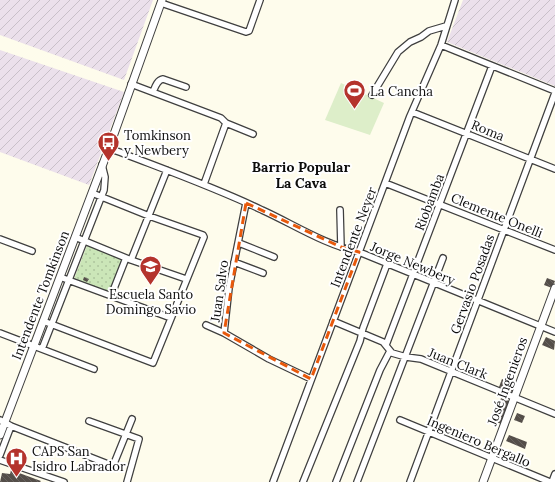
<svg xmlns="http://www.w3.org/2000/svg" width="555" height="482" font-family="Lora,serif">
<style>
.industrial{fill:url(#industrial-furrows)}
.park{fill:url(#park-dots)}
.pitch{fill:#ddeec9}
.building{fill:url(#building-back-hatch)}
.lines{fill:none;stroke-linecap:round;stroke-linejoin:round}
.minor-casing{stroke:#3f3f3f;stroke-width:8}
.tertiary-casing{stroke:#3f3f3f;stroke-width:9}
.minor{stroke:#fff;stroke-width:5.5}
.tertiary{stroke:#fff;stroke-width:7}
.marked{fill:none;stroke:#e8590c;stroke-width:3;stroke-dasharray:8 5;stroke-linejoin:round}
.labels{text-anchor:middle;stroke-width:4;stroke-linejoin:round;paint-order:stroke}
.poi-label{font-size:13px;fill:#0c0c0c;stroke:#fff;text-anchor:start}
.street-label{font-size:13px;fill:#0c0c0c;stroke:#fff}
.neighbourhood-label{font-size:14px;font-weight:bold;fill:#0c0c0c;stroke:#fff}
</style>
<defs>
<pattern id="industrial-furrows" width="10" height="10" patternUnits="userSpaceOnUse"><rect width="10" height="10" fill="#ebe0eb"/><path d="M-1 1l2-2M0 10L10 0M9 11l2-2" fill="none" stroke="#c8bfc8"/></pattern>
<pattern id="park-dots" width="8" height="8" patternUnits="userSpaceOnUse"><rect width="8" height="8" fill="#cbe6b8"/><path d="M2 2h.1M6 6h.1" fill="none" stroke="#adc49d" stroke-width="1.8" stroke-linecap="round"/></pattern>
<pattern id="building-back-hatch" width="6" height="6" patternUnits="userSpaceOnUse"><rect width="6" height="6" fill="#544e49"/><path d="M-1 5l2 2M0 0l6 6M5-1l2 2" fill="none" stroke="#68635f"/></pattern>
</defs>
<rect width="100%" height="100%" fill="#fefcec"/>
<path class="industrial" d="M0,0H153L124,80L0,35Z
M463,0H555V86L447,42Z
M0,50L124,92L89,185L0,152Z"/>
<path class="park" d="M88,243L128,259L114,294L74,279Z"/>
<path class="pitch" d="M341,83L384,103L370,135L325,120Z"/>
<path class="building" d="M84,277L89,279L87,282L83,280Z
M547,278L555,281L552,288L544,285Z
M546,337L555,341L554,350L542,345Z
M502,379L510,382L511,380L517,383L514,391L512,392L499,387Z
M501,398L509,401L510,404L502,424L492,421L497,409L498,410L500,405L499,404Z
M517,413L525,416L522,423L514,420Z
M509,435L527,442L525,449L506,441Z
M11,470L41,481L40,482H0L2,473L10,474Z"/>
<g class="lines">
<defs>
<path id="minor" d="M161,3L246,32L249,31L260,0
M441,45L555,91
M131,84L221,118L226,123L204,184
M153,92C155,87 157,80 163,79L186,87
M372,95L398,52L410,42L421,37L429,31L446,26
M412,112L555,169
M226,123L253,134
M109,148C160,168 212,186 262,210C293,224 325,245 359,252L555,332
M385,183L555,250
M246,203L229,288L224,333L269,359L311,379
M340,210L341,247
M75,237L131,260L186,279
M0,239L32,251
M239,243L274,257
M131,260L167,170
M234,262L263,273
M60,277L171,318
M111,296L126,258
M43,321L153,363L204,237L203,235L149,216L92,193
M333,321L383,342L392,353L406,357L421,359L555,414
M206,325L224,333
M0,333L94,369
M386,345L492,66
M42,349L104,190L105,177L102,165
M0,420L11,426L113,466L132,419
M400,420L550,482
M89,421L139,439L127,482
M0,455L11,426
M0,460L64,482
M273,482L410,116L441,45L455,0
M303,482L360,341L363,328L387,264
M336,482L380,370L390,351
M357,482L443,258
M410,482L555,93
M552,482L555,474"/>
<path id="tertiary" d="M0,435L109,148L162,0
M483,482L555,288"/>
</defs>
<use href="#minor" class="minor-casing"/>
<use href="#tertiary" class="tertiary-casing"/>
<use href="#minor" class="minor"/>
<use href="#tertiary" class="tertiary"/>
</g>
<path class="marked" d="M246,203L341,247L359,252L311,379L224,333Z"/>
<defs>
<symbol id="stadium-pin" viewBox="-11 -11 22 30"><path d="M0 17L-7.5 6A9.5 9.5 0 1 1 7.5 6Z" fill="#b4332c" stroke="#fff"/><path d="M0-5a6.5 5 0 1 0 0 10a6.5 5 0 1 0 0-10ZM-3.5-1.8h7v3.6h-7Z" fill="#fff"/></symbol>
<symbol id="bus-pin" viewBox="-11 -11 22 30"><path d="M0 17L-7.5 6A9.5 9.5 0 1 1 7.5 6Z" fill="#b4332c" stroke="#fff"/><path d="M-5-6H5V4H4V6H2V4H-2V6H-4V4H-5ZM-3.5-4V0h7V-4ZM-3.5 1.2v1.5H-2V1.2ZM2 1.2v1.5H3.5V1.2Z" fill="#fff"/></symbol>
<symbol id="school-pin" viewBox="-11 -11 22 30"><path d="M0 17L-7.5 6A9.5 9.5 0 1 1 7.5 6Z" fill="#b4332c" stroke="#fff"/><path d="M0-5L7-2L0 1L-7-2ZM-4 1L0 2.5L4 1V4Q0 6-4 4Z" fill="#fff"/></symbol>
<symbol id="hospital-pin" viewBox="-11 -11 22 30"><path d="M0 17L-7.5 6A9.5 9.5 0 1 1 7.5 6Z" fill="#b4332c" stroke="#fff"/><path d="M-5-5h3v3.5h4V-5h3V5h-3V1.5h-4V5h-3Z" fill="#fff"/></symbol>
</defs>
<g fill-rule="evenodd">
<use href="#stadium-pin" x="342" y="78" width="25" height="34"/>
<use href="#bus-pin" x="96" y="130" width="25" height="34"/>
<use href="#school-pin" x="138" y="254" width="25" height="34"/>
<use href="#hospital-pin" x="4" y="446" width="25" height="34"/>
</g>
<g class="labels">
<g class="poi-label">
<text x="370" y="96">La Cancha</text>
<text x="124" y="140">Tomkinson<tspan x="124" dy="15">y Newbery</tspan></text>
<text x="151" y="299" text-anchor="middle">Escuela Santo<tspan x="151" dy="15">Domingo Savio</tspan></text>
<text x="32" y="456">CAPS San<tspan x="32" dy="15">Isidro Labrador</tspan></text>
</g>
<g class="street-label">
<text transform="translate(488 130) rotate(22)" y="5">Roma</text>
<text transform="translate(429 202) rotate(-69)" y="5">Riobamba</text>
<text transform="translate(497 215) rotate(22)" y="5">Clemente Onelli</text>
<text transform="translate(353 237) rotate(-69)" y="5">Intendente Neyer</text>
<text transform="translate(413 263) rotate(23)" y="5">Jorge Newbery</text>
<text transform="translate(472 284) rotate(-70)" y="5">Gervasio Posadas</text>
<text transform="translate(219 291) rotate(-82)" y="5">Juan Salvo</text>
<text transform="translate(40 295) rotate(-69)" y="5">Intendente Tomkinson</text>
<text transform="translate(458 363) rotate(22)" y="5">Juan Clark</text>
<text transform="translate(507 381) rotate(-70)" y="5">José Ingenieros</text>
<text transform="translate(479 441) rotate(23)" y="5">Ingeniero Bergallo</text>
</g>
<g class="neighbourhood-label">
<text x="301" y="172">Barrio Popular<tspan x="301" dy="16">La Cava</tspan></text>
</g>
</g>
</svg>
